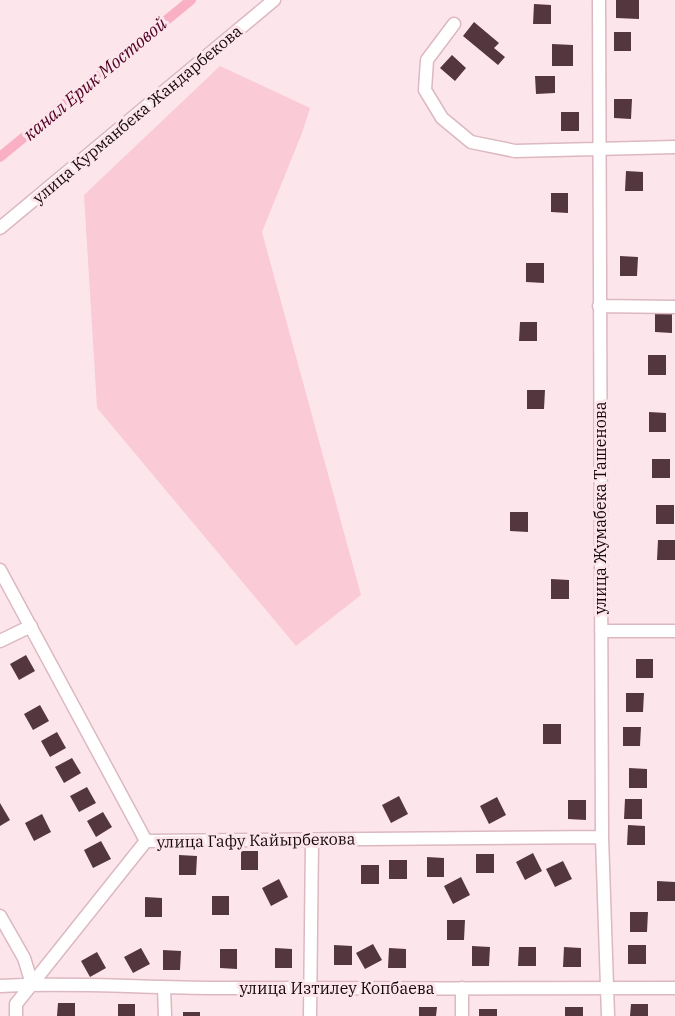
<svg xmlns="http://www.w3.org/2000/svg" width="675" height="1016" font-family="'IBM Plex Serif',serif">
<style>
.green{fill:#facad6}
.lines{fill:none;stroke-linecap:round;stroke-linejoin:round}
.canal{stroke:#fab0c4;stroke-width:10}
.building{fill:#54363e}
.minor-casing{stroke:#dcb8c1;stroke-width:15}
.minor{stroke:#fff;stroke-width:12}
.labels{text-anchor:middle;stroke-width:6;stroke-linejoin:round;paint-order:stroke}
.street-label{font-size:16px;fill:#14080c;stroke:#fde6eb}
.water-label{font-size:18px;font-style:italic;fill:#510025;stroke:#fde6eb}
</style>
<rect width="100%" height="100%" fill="#fde6eb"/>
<path class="green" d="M220,66L310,108L302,133L262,232L361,595L296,646L97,408L84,195Z"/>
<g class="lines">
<path class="canal" d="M0,157L191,0"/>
</g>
<path class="building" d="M616,0H639V19L616,18Z
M534,4L551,5V24H533Z
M474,22L499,43L494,48L505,57L498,65L463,36Z
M614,32H631V51H614Z
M552,44L573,45V66H552Z
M452,55L466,68L455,81L440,68Z
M535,76H555V93L536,94Z
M614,99H632L631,119L614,118Z
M561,112H579V131H561Z
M626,171L643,172V191H625Z
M551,193H568V213L551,212Z
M620,256L638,257L637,276H620Z
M526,263H544V283L526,282Z
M655,313H672V333L655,332Z
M520,322H537V341H519Z
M648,355H666V375H648Z
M527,390H545L544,409H527Z
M649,412L666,413V432H649Z
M652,459H670V478H652Z
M656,505H674V524H656Z
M510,512H528V532L510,531Z
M658,540H675V560H657Z
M551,579L569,580V599H551Z
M26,655L35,671L19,680L10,664Z
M636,659H653V678H636Z
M626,693H644L643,712H626Z
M40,705L49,721L33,730L24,714Z
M543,724H561V744H543Z
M623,727H641L640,746H623Z
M57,732L66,748L50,757L41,741Z
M72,758L81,773L64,783L55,767Z
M629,768L647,769V788H629Z
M87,787L96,803L79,812L70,796Z
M399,796L408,814L391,823L382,805Z
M497,797L506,815L489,824L480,806Z
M625,799H642V819H624Z
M568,800H586V820L568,819Z
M0,803L10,820L0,826Z
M103,812L112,827L96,837L87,821Z
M42,814L51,832L34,841L25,823Z
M628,825L645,826V845H627Z
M101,841L111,859L93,868L84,850Z
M241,851H258V870H241Z
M533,853L542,871L525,880L516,862Z
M476,854H494V873H476Z
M179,855L197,856L196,875H179Z
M427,857L444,858V877H427Z
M389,860H407V879H389Z
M563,861L572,879L555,887L546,869Z
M361,865H379V884H361Z
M461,877L470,895L453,904L444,886Z
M279,879L288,897L271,906L262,888Z
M657,881L675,882V901H657Z
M212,896H229V915H212Z
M145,897L162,898V917H145Z
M630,912H648L647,932H630Z
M447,920H465L464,940H447Z
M373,944L382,960L365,969L356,953Z
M334,945L352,946V965H334Z
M628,945H646V964H628Z
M472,946L490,947L489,966H472Z
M519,947H536V966H518Z
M564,947L581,948V967H563Z
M141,948L150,964L133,973L124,957Z
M275,948L292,949V968H275Z
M389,948L406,949V968H388Z
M220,949H237V969L220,968Z
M163,950L181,951L180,970H163Z
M97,952L106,968L90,977L81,961Z
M58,1003H75V1016H57Z
M118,1004H135V1016H118Z
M631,1004H648V1016H630Z
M419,1007H437L436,1016H419Z
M565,1007H583V1016H565Z
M479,1009H497V1016H479Z
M183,1012H200V1016H183Z"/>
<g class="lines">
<defs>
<path id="minor" d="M599,0L602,837L608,1016
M454,24L427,60L425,90L442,118L471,142L515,151L675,147
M0,228L274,0
M599,306L675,307
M0,570L146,841L602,837
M601,631H675
M0,641L31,626
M0,916L24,958L32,984L16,1004V1016
M32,984L146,841
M0,986C72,982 145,988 217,988C370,989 522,988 675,988
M164,988L165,1016
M462,988V1016
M310,1016L312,840"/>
</defs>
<use href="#minor" class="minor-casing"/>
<use href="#minor" class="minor"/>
</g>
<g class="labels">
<g class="street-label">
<text transform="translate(137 114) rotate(-40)" y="6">улица Курманбека Жандарбекова</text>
<text transform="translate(600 508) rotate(-90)" y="6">улица Жумабека Ташенова</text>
<text transform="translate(256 840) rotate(-1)" y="6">улица Гафу Кайырбекова</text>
<text x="337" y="994">улица Изтилеу Копбаева</text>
</g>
<g class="water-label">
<text transform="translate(95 79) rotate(-40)" y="6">канал Ерик Мостовой</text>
</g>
</g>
</svg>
